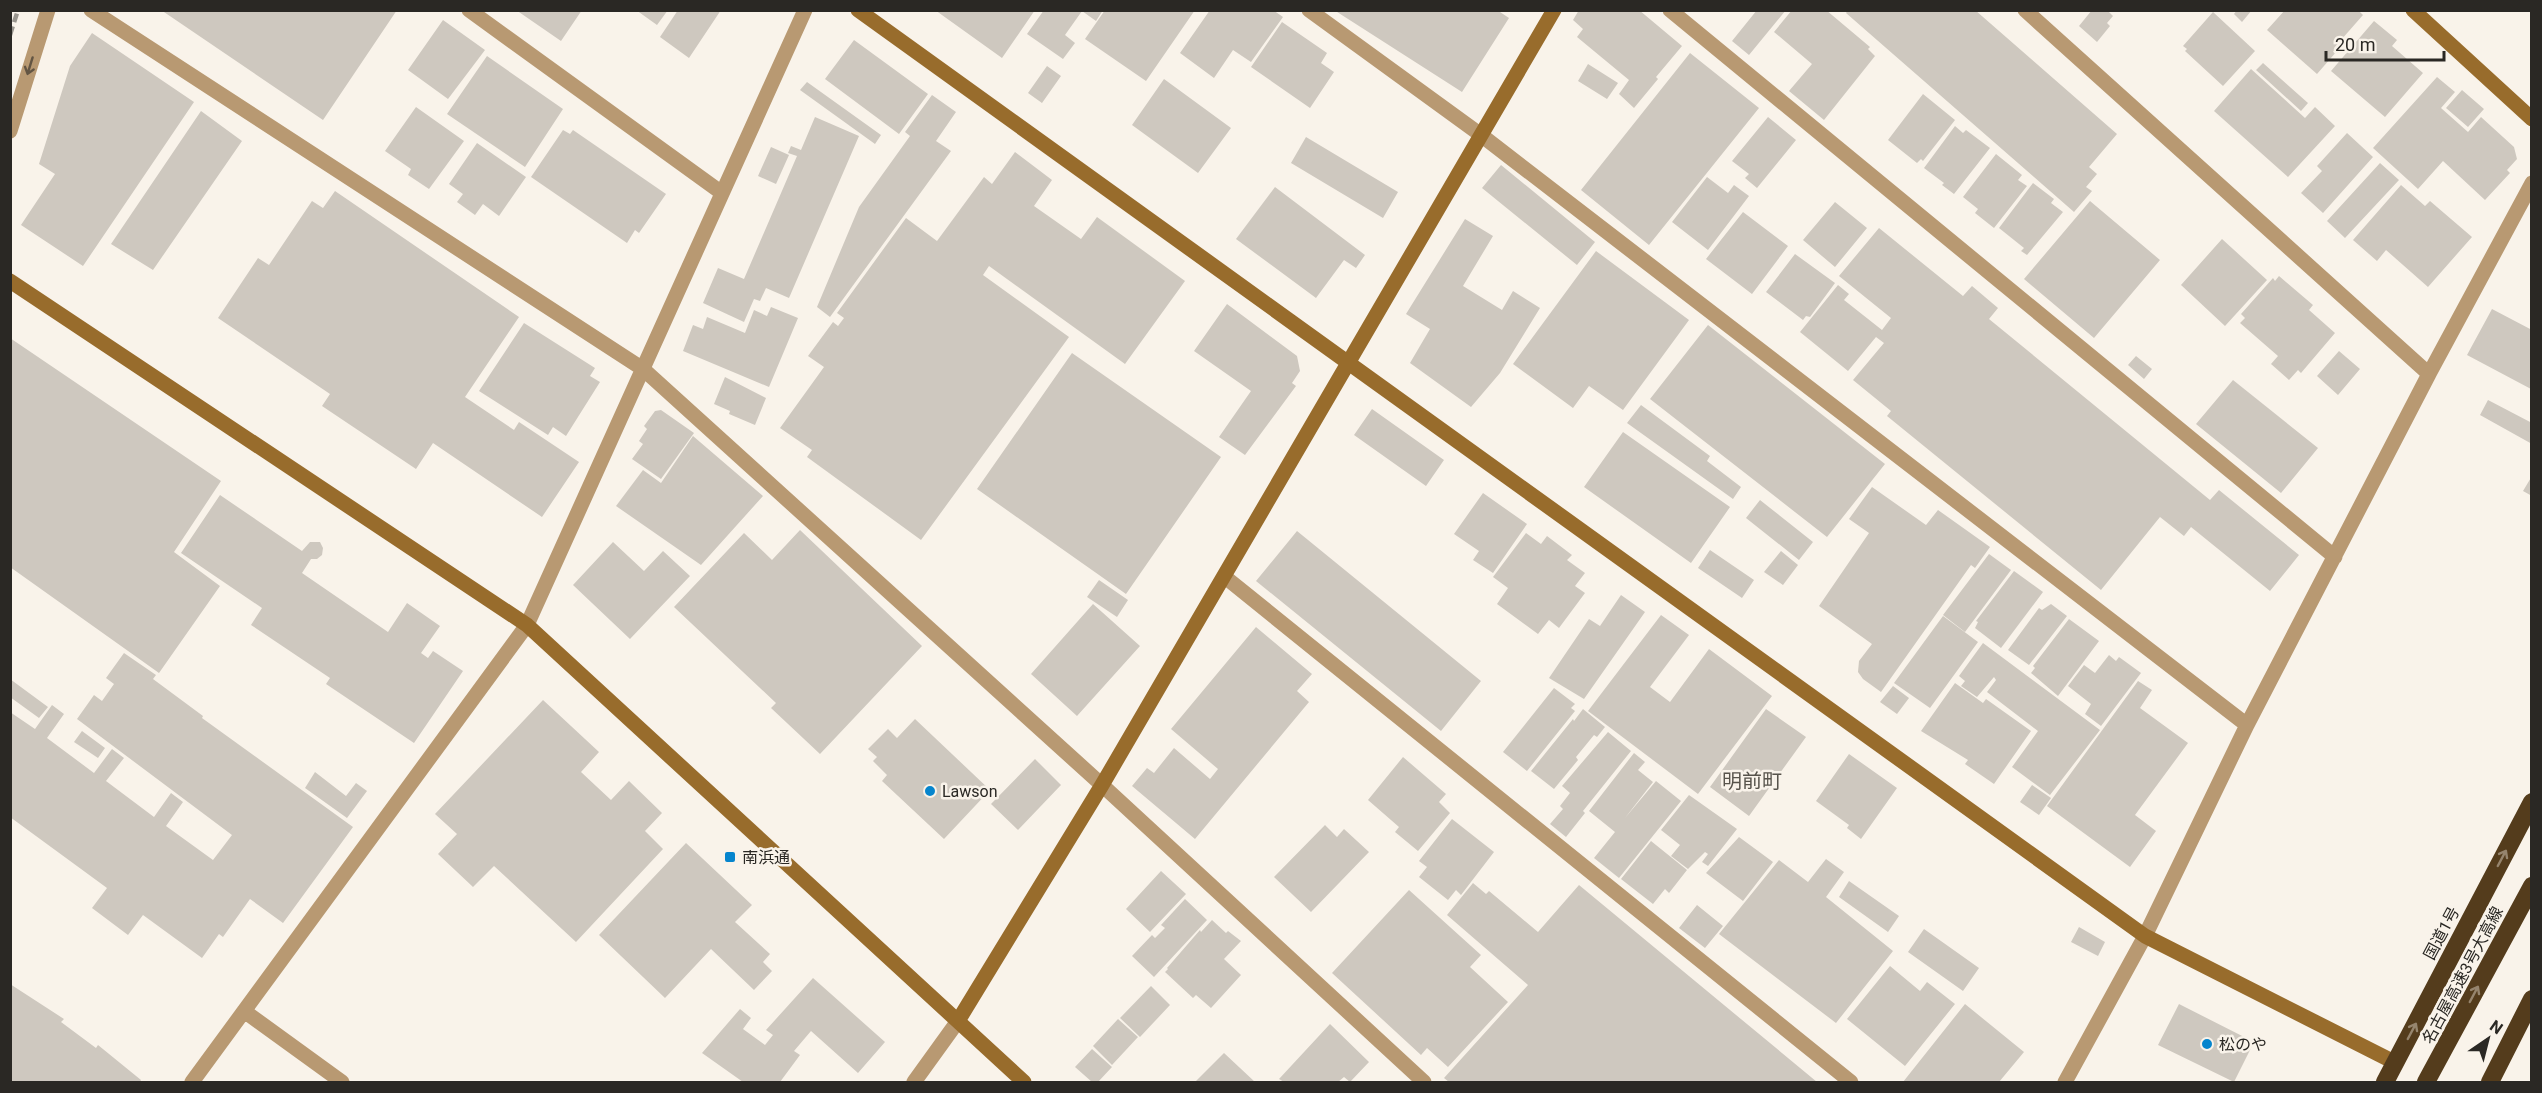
<svg xmlns="http://www.w3.org/2000/svg" width="2542" height="1093" font-family="Roboto,'Noto Sans JP',sans-serif">
<style>
.building{fill:#cec8bf}
.lines{fill:none;stroke-linecap:round;stroke-linejoin:round}
.street{stroke:#b89972;stroke-width:15}
.secondary{stroke:#986c2c;stroke-width:15}
.highway{stroke:#543c1c;stroke-width:18}
.rail{stroke:#99958e;stroke-width:4.5;stroke-dasharray:9 4.5;stroke-linecap:butt}
.oneway{stroke:#635543}
.oneway2{stroke:#96856e}
.poi-dot{fill:#0685cd;stroke:#f9f3ea;stroke-width:2}
.labels{text-anchor:middle;stroke-width:5;stroke-linejoin:round;paint-order:stroke}
.poi-label{font-size:16px;fill:#2a2824;stroke:#f9f3ea;text-anchor:start}
.street-label{font-size:16px;fill:#2a2824;stroke:#f9f3ea}
.quarter-label{font-size:20px;fill:#57534b;stroke:#f9f3ea}
</style>
<rect width="100%" height="100%" fill="#f9f3ea"/>
<path class="building" d="M161,10H397L323,120Z
M516,10H582L561,41Z
M636,10H668L657,25Z
M678,10H721L689,58L660,37Z
M935,10H1035L1002,58Z
M1044,10H1103L1096,21L1082,11L1065,35L1075,43L1063,59L1027,34Z
M1105,10H1195L1146,81L1085,39Z
M1210,10H1273L1283,17L1251,62L1233,50L1214,78L1180,53Z
M1334,10H1497L1509,18L1462,92Z
M1579,10H1639L1682,46L1656,77L1658,79L1634,108L1619,94L1629,80L1577,37L1583,29L1573,20Z
M1757,10H1786L1749,55L1732,41Z
M1792,10H1826L1870,47L1868,49L1875,56L1824,120L1789,91L1812,64L1774,32Z
M1848,10H1975L2117,134L2089,167L2097,174L2086,187L2092,191L2074,212L1846,13Z
M2092,10H2107L2113,16L2107,23L2110,26L2097,42L2079,26Z
M2237,10H2252L2242,22L2234,14Z
M2285,10H2358L2363,15L2334,48L2337,51L2317,74L2267,30Z
M2213,12L2255,51L2223,86L2185,51L2187,49L2183,46Z
M443,20L485,50L448,99L408,70Z
M2374,21L2397,40L2392,46L2423,73L2385,117L2331,71Z
M1282,22L1327,53L1321,63L1334,72L1310,108L1251,67Z
M92,33L194,102L83,266L21,225L55,174L39,164L70,66Z
M854,40L928,94L899,134L825,79Z
M1690,53L1759,108L1649,245L1581,190Z
M487,56L563,109L525,167L447,114Z
M2263,63L2308,103L2301,111L2256,70Z
M1588,64L1618,83L1607,99L1578,81Z
M1047,66L1061,76L1042,103L1028,93Z
M2251,69L2305,118L2315,107L2335,126L2288,177L2214,111Z
M2437,77L2455,92L2441,108L2468,132L2481,117L2514,147L2517,159L2507,170L2510,173L2485,200L2443,161L2418,189L2373,148Z
M1164,79L1231,128L1198,173L1132,125Z
M807,82L881,135L875,144L800,90Z
M2462,90L2484,109L2468,127L2446,108Z
M1923,94L1955,120L1923,161L1921,159L1917,163L1888,140Z
M932,95L956,112L936,141L951,151L830,317L817,307L859,207L910,136L905,132Z
M416,107L464,141L429,189L408,175L411,169L385,151Z
M201,111L242,141L153,270L111,244Z
M815,117L859,136L789,298L766,288L760,301L754,299L744,322L703,303L718,268L744,279L797,156L788,153L791,146L801,150Z
M1768,117L1796,140L1757,188L1745,178L1749,174L1732,161Z
M1955,126L1963,133L1966,130L1990,148L1954,194L1942,185L1944,183L1924,168Z
M563,130L570,134L573,130L666,194L639,233L635,230L627,243L531,177Z
M2347,133L2373,157L2323,213L2301,193L2322,171L2317,166Z
M1306,137L1398,192L1383,218L1291,163Z
M477,143L526,177L499,216L483,204L475,215L457,202L463,194L449,184Z
M771,147L789,155L776,184L758,176Z
M1015,152L1052,180L1034,206L1081,239L1097,217L1185,281L1125,364L989,266L983,275L1069,337L921,540L807,457L812,450L780,428L824,367L808,356L833,322L838,326L844,318L837,313L906,218L937,241L984,177L992,184Z
M1996,154L2022,175L2018,180L2027,186L1994,228L1975,213L1978,209L1963,197Z
M2380,163L2399,180L2345,238L2327,221Z
M1501,165L1595,242L1577,265L1482,188Z
M1707,177L1728,193L1734,185L1749,196L1708,250L1672,222Z
M2033,183L2054,199L2051,203L2063,212L2027,255L2021,251L2024,248L1999,228Z
M2401,185L2425,206L2430,201L2472,237L2428,287L2386,250L2377,261L2353,240Z
M1275,187L1365,255L1356,268L1344,260L1316,298L1236,239Z
M335,191L519,317L465,397L514,430L519,422L579,462L542,517L433,443L416,469L322,406L330,394L218,318L258,258L269,265L312,201L323,208Z
M2090,201L2160,260L2094,338L2024,279Z
M1835,202L1867,228L1835,267L1803,240Z
M1743,212L1788,246L1752,294L1706,259Z
M1465,219L1493,236L1463,286L1502,310L1513,291L1540,308L1500,373L1471,407L1410,363L1430,329L1406,314Z
M1879,228L1963,296L1972,286L1998,308L1989,319L2210,500L2219,490L2299,555L2270,591L2191,527L2184,536L2160,517L2101,590L1887,416L1891,411L1853,380L1884,343L1876,337L1848,371L1800,332L1838,285L1849,294L1844,300L1882,330L1891,318L1839,276Z
M2222,239L2267,280L2225,326L2181,285Z
M1596,251L1689,320L1623,410L1589,386L1573,408L1513,364Z
M1795,254L1835,283L1810,317L1806,316L1803,320L1766,292Z
M2279,276L2313,305L2309,310L2335,333L2301,373L2298,370L2289,380L2271,364L2278,356L2240,323L2245,318L2241,314L2273,278L2275,281Z
M1227,304L1297,356L1300,371L1292,383L1296,386L1245,455L1219,437L1251,391L1194,351Z
M771,307L798,318L769,387L683,351L693,325L703,329L707,317L745,333L754,310L767,316Z
M2492,309L2532,330L2531,389L2467,355Z
M524,323L595,368L590,376L600,382L566,436L553,427L548,435L479,391Z
M1708,325L1885,464L1827,537L1650,399Z
M10,338L221,481L174,552L220,586L159,673L10,567Z
M2339,351L2360,369L2338,395L2317,376Z
M1072,353L1221,457L1126,594L977,489Z
M2136,356L2152,369L2144,379L2128,365Z
M725,377L766,398L755,425L729,414L730,411L714,404Z
M2233,380L2318,448L2281,493L2196,424Z
M2488,400L2532,423V444L2480,415Z
M1641,405L1710,456L1707,461L1741,487L1733,499L1627,423Z
M1372,409L1444,460L1426,486L1354,435Z
M661,410L694,433L661,479L632,459L643,444L639,441L647,429L644,426L655,411Z
M1623,432L1730,507L1691,563L1584,487Z
M693,436L763,496L701,565L616,506L643,470L661,483Z
M2532,476V496L2523,491Z
M1872,487L1926,525L1938,510L1990,547L1975,568L1971,565L1881,692L1863,679L1858,672L1859,661L1872,644L1819,606L1869,533L1849,519Z
M1483,493L1527,524L1493,573L1473,560L1479,551L1454,534Z
M220,495L302,551L310,542H320L323,548L322,555L317,559H311L302,573L388,632L407,603L440,626L421,653L428,658L433,651L463,671L414,743L326,684L330,678L251,625L262,608L181,553Z
M1760,500L1813,542L1799,560L1746,518Z
M800,530L922,646L820,754L771,708L776,703L674,607L744,533L772,560Z
M1297,531L1481,681L1441,731L1256,581Z
M1526,533L1541,544L1547,536L1572,555L1567,560L1585,573L1575,586L1585,593L1559,628L1549,620L1538,634L1497,604L1508,588L1493,577Z
M613,542L644,571L663,551L690,576L630,639L573,585Z
M1710,550L1754,580L1742,598L1698,568Z
M1781,551L1798,565L1783,585L1764,572Z
M1989,554L2011,570L1965,632L1943,615Z
M2014,571L2043,592L2001,648L1975,628L1978,622L1976,621Z
M1099,580L1128,600L1117,617L1087,597Z
M1621,595L1645,612L1584,699L1549,678L1589,619L1600,626Z
M1093,604L1140,646L1077,716L1031,674Z
M2051,604L2067,616L2029,665L2008,650L2039,608L2042,610Z
M1661,615L1689,635L1650,687L1670,702L1709,649L1772,696L1698,794L1588,711Z
M1943,616L1978,642L1930,708L1894,683Z
M2069,619L2099,641L2058,696L2031,673L2035,668L2033,666Z
M1256,627L1312,674L1297,691L1309,702L1195,839L1132,786L1147,768L1154,773L1174,748L1210,779L1218,769L1171,729Z
M1983,643L2100,730L2050,795L2012,767L2038,731L1987,692L1996,680L1994,677L1977,697L1961,686L1965,681L1959,676Z
M124,653L156,675L153,679L203,716L202,718L353,827L283,923L250,899L223,937L219,934L202,958L143,915L128,935L92,908L107,888L10,817V712L35,729L52,705L64,714L47,738L94,773L112,749L124,758L106,781L154,817L171,793L183,802L166,826L213,860L232,835L77,719L94,695L102,701L114,684L106,678Z
M2109,655L2116,661L2119,657L2141,673L2101,726L2085,714L2091,704L2068,686L2084,665L2095,673Z
M10,679L48,707L39,718L10,697Z
M2138,681L2152,690L2140,708L2188,743L2135,815L2156,831L2130,867L2047,806Z
M1955,683L1983,703L1986,699L2031,731L1994,784L1965,764L1968,760L1921,731Z
M1893,686L1909,698L1897,714L1880,702Z
M1554,688L1575,704L1571,708L1575,711L1527,771L1503,752Z
M543,700L599,752L581,772L611,800L629,781L662,813L645,831L663,849L576,942L494,866L473,887L438,854L457,834L435,814Z
M1583,709L1605,727L1597,737L1594,735L1576,757L1578,760L1554,789L1531,771L1573,719L1574,721Z
M1766,709L1806,737L1749,816L1710,787Z
M915,719L990,790L944,839L882,781L887,775L873,761L877,757L868,749L888,729L897,738Z
M82,731L105,748L98,758L74,742Z
M1608,732L1631,751L1583,811L1585,813L1566,837L1550,824L1563,809L1560,806L1570,793L1562,786Z
M1634,753L1645,762L1638,770L1653,782L1625,818L1656,781L1681,801L1619,878L1594,858L1615,832L1589,811Z
M1849,754L1897,788L1861,839L1847,828L1849,825L1816,801Z
M1403,757L1446,794L1439,802L1450,813L1418,851L1395,832L1399,827L1368,800Z
M1035,759L1061,785L1018,830L991,804Z
M315,772L346,796L356,783L367,791L347,818L305,788Z
M2032,785L2051,798L2039,815L2020,802Z
M1689,795L1737,829L1708,866L1702,862L1708,854L1705,852L1688,869L1671,856L1680,845L1661,830Z
M1452,819L1494,852L1461,895L1456,890L1448,900L1419,877L1427,867L1419,861Z
M1325,825L1337,837L1344,829L1369,852L1311,912L1274,877Z
M1739,837L1773,862L1743,901L1706,873Z
M1651,841L1687,870L1669,893L1665,889L1653,904L1621,879Z
M686,843L752,905L735,922L770,954L763,962L772,971L754,990L711,949L665,998L599,935Z
M1826,859L1844,872L1826,897L1893,951L1836,1023L1719,934L1779,860L1808,882Z
M1161,871L1186,894L1150,932L1126,909Z
M1849,881L1899,916L1888,932L1839,897Z
M1473,883L1486,894L1489,891L1538,932L1579,885L1817,1082H1449L1444,1078L1528,985L1447,915Z
M1409,890L1481,955L1470,967L1508,1002L1448,1067L1427,1048L1421,1055L1332,973Z
M1185,899L1207,920L1154,977L1132,956L1152,935L1155,938L1165,928L1161,925Z
M1697,905L1723,926L1705,948L1679,928Z
M1212,920L1226,933L1228,931L1241,941L1224,959L1241,975L1211,1008L1196,995L1193,998L1165,972L1168,969L1167,968L1200,930L1201,932Z
M2079,927L2105,942L2098,956L2071,942Z
M1924,929L1979,968L1963,991L1908,952Z
M1890,966L1920,991L1927,982L1955,1004L1905,1066L1847,1019Z
M813,978L885,1042L858,1073L811,1031L794,1051L800,1055L780,1082H743L702,1053L740,1009L751,1018L743,1029L765,1045L773,1035L766,1030Z
M10,984L64,1019L61,1022L96,1048L98,1045L141,1080L140,1082H14L10,1080Z
M1151,986L1170,1005L1140,1037L1120,1018Z
M1965,1004L2024,1052L1999,1082H1903Z
M2179,1004L2254,1042L2234,1082L2158,1045Z
M1118,1019L1138,1037L1112,1065L1093,1046Z
M1330,1024L1369,1062L1350,1082L1344,1077L1338,1082H1284L1279,1079Z
M1092,1049L1112,1067L1098,1082H1092L1075,1067Z
M1224,1053L1255,1082H1195Z"/>
<g class="lines">
<path class="street" d="M91,10L643,369L1102,785L1424,1082
M469,10L722,193
M1309,10L1481,135L2247,725
M1670,10L2335,557
M2025,10L2429,374L2247,725L2145,936L2065,1082
M10,131L48,10
M2429,374L2532,183
M1225,577L1851,1082
M244,1011L342,1082
M192,1082L527,625L805,10
M914,1082L958,1021"/>
<path class="secondary" d="M858,10L2145,936L2396,1063
M2413,10L2532,119
M10,281L527,625L1024,1082
M958,1021L1102,785L1554,10"/>
<path class="highway" d="M2385,1082L2532,802
M2426,1082L2532,886
M2490,1082L2532,999"/>
<path class="rail" d="M10,35L18,10"/>
</g>
<defs><path id="oneway-shaft" d="M-6 0H5M1.5-3L5.5 0L1.5 3" fill="none" stroke-width="1.6" stroke-linecap="round" stroke-linejoin="round" transform="scale(1.5)"/></defs>
<use class="oneway" href="#oneway-shaft" transform="translate(30 66) rotate(107)"/>
<g class="oneway2">
<use href="#oneway-shaft" transform="translate(2502 858) rotate(-62)"/>
<use href="#oneway-shaft" transform="translate(2474 994) rotate(-62)"/>
<use href="#oneway-shaft" transform="translate(2412 1031) rotate(-62)"/>
</g>
<g class="poi-dot">
<circle cx="930" cy="791" r="6"/>
<rect x="724" y="851" width="12" height="12" rx="3"/>
<circle cx="2207" cy="1044" r="6"/>
</g>
<g class="labels">
<g class="poi-label">
<text x="942" y="797">Lawson</text>
<text x="742" y="863">南浜通</text>
<text x="2219" y="1050">松のや</text>
</g>
<g class="street-label">
<text transform="translate(2441 933) rotate(-62)" y="6">国道1号</text>
<text transform="translate(2462 975) rotate(-62)" y="6">名古屋高速3号大高線</text>
</g>
<g class="quarter-label">
<text x="1752" y="788">明前町</text>
</g>
</g>
<rect width="2542" height="1093" fill="none" stroke="#2a2824" stroke-width="24"/>
<g transform="translate(2488 1039) rotate(35)" stroke="#f9f3ea" stroke-width="4.5" paint-order="stroke">
<path d="M0-4.5L10 22L0 15L-10 22Z" fill="#2a2824"/>
<text y="-9" font-size="16" font-weight="bold" text-anchor="middle" fill="#2a2824">N</text>
</g>
<path d="M2326 51v9h118v-9" fill="none" stroke="#2a2824" stroke-width="3"/>
<text x="2335" y="51" font-size="18" fill="#2a2824" stroke="#f9f3ea" stroke-width="4.5" paint-order="stroke">20 m</text>
</svg>
